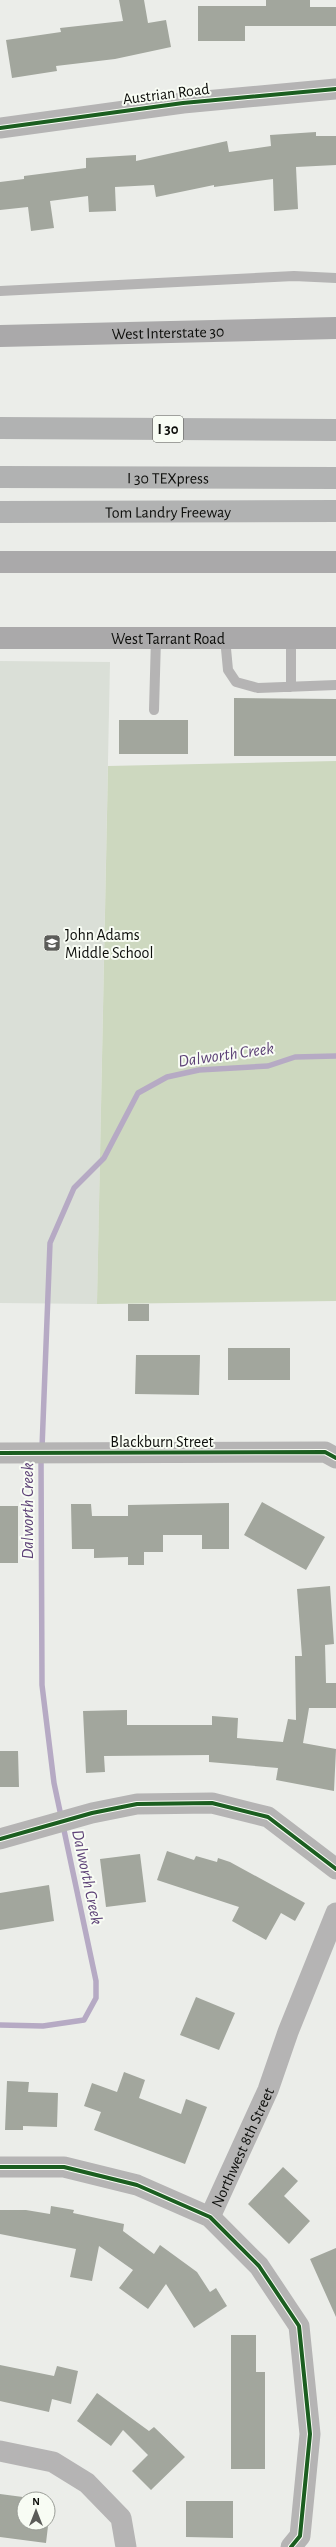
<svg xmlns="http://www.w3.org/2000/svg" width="336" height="2547" font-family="'Alegreya Sans',sans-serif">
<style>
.built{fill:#dadfd7}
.forest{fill:#cdd8bf}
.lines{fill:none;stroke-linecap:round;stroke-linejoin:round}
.stream{stroke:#b6aac4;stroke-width:5.5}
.building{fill:#a2a69d}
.lane{stroke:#b5b4b4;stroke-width:10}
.street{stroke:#b5b4b4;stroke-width:21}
.secondary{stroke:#aaa9aa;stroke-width:22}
.highway{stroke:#b1b2b2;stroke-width:22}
.cycleway-casing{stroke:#f8fcf4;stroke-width:6}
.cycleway{stroke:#1b5e20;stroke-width:4}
.labels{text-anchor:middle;stroke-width:4;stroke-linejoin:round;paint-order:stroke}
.shield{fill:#f8fcf4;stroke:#545551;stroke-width:1}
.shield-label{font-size:15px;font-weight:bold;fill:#0d0e0b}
.street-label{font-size:16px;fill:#0d0e0b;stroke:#f8fcf4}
.poi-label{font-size:16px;fill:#0d0e0b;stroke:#f8fcf4;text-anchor:start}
.water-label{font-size:17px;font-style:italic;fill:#5d4277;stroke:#f8fcf4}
</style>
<rect width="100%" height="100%" fill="#ebede9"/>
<path class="built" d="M0,661L110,662L97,1304L0,1303Z"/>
<path class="forest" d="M336,761V1301L97,1304L108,766Z"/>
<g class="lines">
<path class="stream" d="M42,1448L50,1243L74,1188L104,1158L138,1093L167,1077L199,1070L268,1066L295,1057L336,1056
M0,2025L43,2026L84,2020L96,1998V1981L54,1783L42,1685L41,1457"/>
</g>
<path class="building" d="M119,0H144L148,23L166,20L171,47L115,59L56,66L57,71L12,78L6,40L61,32L60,28L123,21Z
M266,0H310V7H336V26H245V41H198V6H266Z
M316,132V136H336V165L296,167L298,209L274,211L273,179L214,187V185L156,197L154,185L115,187L116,211L89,212L88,196L50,201L54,228L31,231L28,207L0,210V182L24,179V176L86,168V158L136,155V161L227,141L229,152L271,146L270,135Z
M234,698L336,699V756H234Z
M119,720H188V754H119Z
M128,1304H149V1321H128Z
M228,1348H290V1380H228Z
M136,1355H200L199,1395L135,1394Z
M262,1502L325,1537L306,1570L244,1535Z
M229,1503V1549H202V1535H163V1552H144V1565H128V1557L94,1558V1549H72L71,1504H91L92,1516H128V1505Z
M0,1506H18V1563H0Z
M330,1586L334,1644L325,1645L326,1683H336V1708H309L303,1743L336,1749L334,1791L276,1780L278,1768L209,1762V1755L104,1756L105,1772L86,1773L83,1711L127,1710V1725H212V1716L238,1718L237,1738L283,1742L288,1719L296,1720L295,1656H302L297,1589Z
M0,1751H18L19,1787H0Z
M167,1851L194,1860L196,1856L217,1862L218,1858L230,1862L305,1903L295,1921L281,1913L266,1940L232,1921L239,1907L157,1880Z
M140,1854L146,1902L106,1907L100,1859Z
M49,1885L54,1921L0,1930V1893Z
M196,1997L235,2013L219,2050L180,2035Z
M124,2072L145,2080L139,2098L181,2114L186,2099L207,2107L185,2164L94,2130L101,2112L84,2106L92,2083L117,2092Z
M7,2081L29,2082L28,2092L58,2093L57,2127L23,2126V2130H5Z
M283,2167L298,2181L284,2196L310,2221L289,2244L248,2204Z
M51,2206L74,2210L73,2213L124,2224L123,2231L154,2254L160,2245L197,2272L210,2292L216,2288L227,2306L194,2328L166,2284L148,2309L119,2288L133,2270L99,2246L92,2281L70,2277L76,2249L0,2234V2210H26L50,2214Z
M336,2248V2317L310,2259Z
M231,2335H256V2372H265V2469H231Z
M0,2365L54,2376L57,2366L78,2371L71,2404L52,2399L49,2412L0,2401Z
M97,2393L149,2431L154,2427L185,2457L151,2490L132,2471L148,2455L123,2430L111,2446L77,2421Z
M0,2494L38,2499H24V2523H48V2500L51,2501L46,2543L0,2537Z
M186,2501H233V2538L186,2537Z"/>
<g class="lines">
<path class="lane" d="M0,291L294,276L336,278
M225,638L228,670L236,682L258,688L336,685
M291,687V638
M154,710L156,638"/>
<g class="street">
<path d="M0,128L183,103L336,89"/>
<path d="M0,1453L325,1452L336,1458"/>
<path d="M0,1839L92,1813L137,1804L212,1803L268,1817L336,1869"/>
<path d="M0,2167H64L137,2185L210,2217L259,2266L299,2326L310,2434L300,2536L291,2547"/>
<path id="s1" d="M210,2217L268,2090L288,2032L336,1913"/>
<path d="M0,2451L53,2462L87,2483L121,2518L126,2547"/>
</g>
<g class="secondary">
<path id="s2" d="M0,336L336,328"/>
<path d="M0,562H336"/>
<path id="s3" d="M0,638H336"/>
</g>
<g class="highway">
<path d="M0,428L336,430"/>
<path id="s4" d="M0,477L336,478"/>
<path id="s5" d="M0,512L336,511"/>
</g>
<defs>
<path id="cycleway" d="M0,128L183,103L336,89
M0,1453L325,1452L336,1458
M0,1839L92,1813L137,1804L212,1803L268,1817L336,1869
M0,2167H64L137,2185L210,2217L259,2266L299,2326L310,2434L300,2536L291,2547"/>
</defs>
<use href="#cycleway" class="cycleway-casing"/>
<use href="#cycleway" class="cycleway"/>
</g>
<defs>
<symbol id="school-square" viewBox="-11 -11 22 22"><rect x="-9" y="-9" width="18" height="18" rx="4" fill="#5b5c59" stroke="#f8fcf4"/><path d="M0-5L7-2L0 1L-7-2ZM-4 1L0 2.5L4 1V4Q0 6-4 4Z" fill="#fff"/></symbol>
</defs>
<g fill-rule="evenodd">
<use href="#school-square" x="42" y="933" width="20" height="20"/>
</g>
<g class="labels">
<rect class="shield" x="153" y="416" width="30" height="26" rx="3"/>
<g class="shield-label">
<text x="168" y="434">I 30</text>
</g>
<g class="street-label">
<text transform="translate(166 93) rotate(-7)" y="6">Austrian Road</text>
<text dy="6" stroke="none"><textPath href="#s2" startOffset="168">West Interstate 30</textPath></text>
<text dy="6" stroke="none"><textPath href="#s4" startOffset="168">I 30 TEXpress</textPath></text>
<text dy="6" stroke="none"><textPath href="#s5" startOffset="168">Tom Landry Freeway</textPath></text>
<text dy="6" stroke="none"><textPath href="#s3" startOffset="168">West Tarrant Road</textPath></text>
<text x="162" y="1447">Blackburn Street</text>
<text dy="6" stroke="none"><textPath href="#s1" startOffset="77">Northwest 8th Street</textPath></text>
</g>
<g class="poi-label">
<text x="65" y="940">John Adams<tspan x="65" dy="18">Middle School</tspan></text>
</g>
<g class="water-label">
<text transform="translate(226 1054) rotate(-8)" y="6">Dalworth Creek</text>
<text transform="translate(27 1511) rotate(-90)" y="6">Dalworth Creek</text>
<text transform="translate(88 1877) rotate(78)" y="6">Dalworth Creek</text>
</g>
</g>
<g transform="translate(36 2511)"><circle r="19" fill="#f8fcf4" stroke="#9a9d97"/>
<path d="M0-3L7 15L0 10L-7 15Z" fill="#5b5c59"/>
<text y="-6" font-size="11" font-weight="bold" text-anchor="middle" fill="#0d0e0b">N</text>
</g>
</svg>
